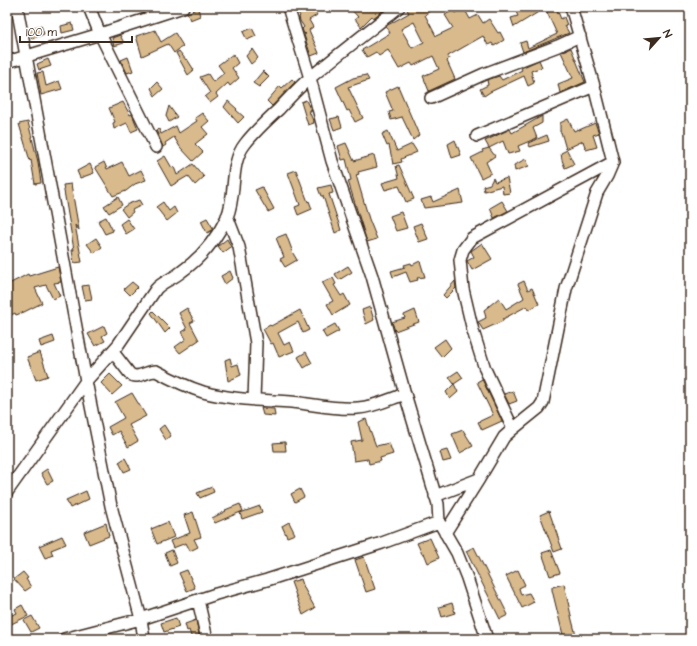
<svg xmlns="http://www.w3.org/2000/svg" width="697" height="646" font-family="'Architects Daughter',sans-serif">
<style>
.building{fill:#d8ba8c;stroke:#3b2a1e;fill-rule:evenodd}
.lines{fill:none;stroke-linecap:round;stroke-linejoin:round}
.minor-casing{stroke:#3b2a1e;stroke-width:14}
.minor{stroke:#fff;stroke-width:11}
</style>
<rect width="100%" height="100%" fill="#fff"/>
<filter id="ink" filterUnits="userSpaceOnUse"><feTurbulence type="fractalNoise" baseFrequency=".025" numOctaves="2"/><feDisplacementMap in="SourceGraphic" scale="8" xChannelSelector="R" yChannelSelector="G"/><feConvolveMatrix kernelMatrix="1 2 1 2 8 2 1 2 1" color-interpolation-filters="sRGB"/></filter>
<g filter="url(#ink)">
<path class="building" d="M295,7H312L317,15L309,20L313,27L309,30L319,53L311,56L304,35L306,34L305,33L304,34L302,29L304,27L300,21L299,17L300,16Z
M349,7H388L373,18L372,16L361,27L355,19L358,17Z
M411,7H434L425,15L436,36L453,28L445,15L453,10L455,13L464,8L470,19L478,15L483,23L489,19L498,33L500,32L504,40L494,46L492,43L488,45L483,36L448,56L449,59L447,61L455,79L429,91L423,76L439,69L433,56L413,66L411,63L399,69L388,50L379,56L376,52L367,57L362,50L390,33L386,26L409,13L407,10ZM414,22L424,42L412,48L401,29Z
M525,7H556L561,19L564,17L567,25L565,26L569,33L523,52L520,43L526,41L528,48L557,34L545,8L514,27L511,18L518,16L516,12Z
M198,8L200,16L190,20L187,13Z
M72,23L74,30L62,33L61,26Z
M41,25L44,34L32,39L28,29Z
M252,28L256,36L247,40L243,32Z
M155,30L161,42L175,33L183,46L174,53L168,44L142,56L136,36Z
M120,35L124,43L114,46L112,38Z
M571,48L585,82L560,93L558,84L573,78L561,52Z
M252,49L258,58L251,64L246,56Z
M179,51L186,60L187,59L194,70L188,75L176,53Z
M233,54L238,63L232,68L239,78L230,86L228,83L216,94L218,97L210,103L205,97L210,93L200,77L208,74L213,82L224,73L218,65Z
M128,57L133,71L127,73L121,60Z
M48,59L51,66L39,70L37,64Z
M539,60L542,67L531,71L534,83L528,86L524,76L490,92L484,96L480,89L488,85L487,80L499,76L502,80L522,70L521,68Z
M263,71L269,77L259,87L253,83Z
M43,72L46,86L59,81L62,89L41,95L37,73Z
M366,75L369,80L348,87L363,118L355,122L349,110L347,111L336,87L353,78Z
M292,79L295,82L272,106L267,101L280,86L282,88Z
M157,82L163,89L155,96L151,88Z
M398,86L419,135L413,140L402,117L391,120L389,112L393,111L385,92Z
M306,100L311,111H309L314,123L308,125L301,102Z
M228,101L237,109L236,110L244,117L238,123L224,107Z
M123,102L130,115L132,114L138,129L131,132L127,123L114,129L113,123L115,122L109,108Z
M169,106L177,117L169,122L166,116Z
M202,113L209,121L202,127L208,134L195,144L203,152L193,161L180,147L174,137L165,143L166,145L163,147L156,130L159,129L161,134L176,126L179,133L197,121L195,118Z
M542,116V123L533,128L537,138L518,146L520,151L508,154L503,141L489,148L485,141L510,129L512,133Z
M339,117L342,127L334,130L330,119Z
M568,119L574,131L578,129L579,130L595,123L599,133L593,135L597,147L586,150L583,141L566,149L561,132H560V123Z
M28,122L38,162L41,183L35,184L31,160L30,161L19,124Z
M388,131L397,151L412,144L417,152L401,159L402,162L393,164L389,145L387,146L382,134Z
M547,135L549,141L530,147L528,143Z
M455,140L461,155L452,158L448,144Z
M346,143L354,161L374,155L377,167L358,172L359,174L356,175L369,219L377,239L367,242L348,181L351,180L346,159L342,160L338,146Z
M489,148L495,156L486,162L491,173L481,178L471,158L483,152L482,150Z
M567,150L574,164L565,168L562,160L561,153Z
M165,156L172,168L174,167L177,175L193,164L204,177L195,185L188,176L171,186L157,161Z
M526,159L529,166L515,171L514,165Z
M104,162L107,169L122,162L129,176L141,170L146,180L135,184L126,191L113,196L95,167Z
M90,164L94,173L80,178L77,171Z
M399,165L414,199L406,202L399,186L385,190L382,183L399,178L396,166Z
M296,170L308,202L309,201L312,209L298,215L295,207L300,205L288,173Z
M493,178L495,182L507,178L510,193L503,194L502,186L484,191L483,186L490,184Z
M71,184L79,230L75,225L82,262L74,263L72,250H74L63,185Z
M331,185L333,193L329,194L341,230L335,233L323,196H321L318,188Z
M262,187L274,209L268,212L255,190Z
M460,190L463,203L424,208L421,200L431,197L433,202Z
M118,197L122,205L109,213L104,206Z
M139,200L142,205L132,210L133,212L127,217L121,209L128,204Z
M502,201L508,211L494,218L490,208Z
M163,202L169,211L174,207L177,213L167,221L156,207Z
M401,212L407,228L396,231L390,216Z
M106,217L113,231L105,234L98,221Z
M207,218L213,228L211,231L207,233L201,221Z
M127,219L134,229L126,234L120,224Z
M421,223L428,239L419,242L413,226Z
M286,234L292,250H291L297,260L285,267L280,259L284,257L276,238Z
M96,238L102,247L94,253L87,244Z
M227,239L231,247L223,253L218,246Z
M482,243L492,259L472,270L467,261L474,257L471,251Z
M420,261L425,277L417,278L418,280L410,282L406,272L393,277L391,271L405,267L404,265L411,263L412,265Z
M348,266L352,272L339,280L335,274Z
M58,267L61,282L54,283L60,296L53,299L46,285L35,288L42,303L24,312L16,315L15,313L7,317V285L28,274L29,276Z
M230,271L233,278L225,284L221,276Z
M333,278L336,284L334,285L341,296L344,294L350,305L333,315L327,304L333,301L322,282Z
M455,281L456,288L446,298L443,295Z
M524,281L528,290L532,288L539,304L529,310L527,306L503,319V321L483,330L478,322L486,318L484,310L499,298L506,309L524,298L518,284Z
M132,282L138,287L130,295L124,289Z
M89,285L92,299L85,300L82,286Z
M370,307L374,320L366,324L362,310Z
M187,308L194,321L190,323L199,340L180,353L175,347L186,339L182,332L187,329L179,313Z
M300,310L309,330L303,333L298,322L278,333L284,345L290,342L294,351L279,357L273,343L271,344L263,329L270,325L271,326Z
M415,310L419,322L395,331L392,322L405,318L404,315Z
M153,311L170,328L165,333L151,313Z
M335,324L339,331L326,338L322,331Z
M104,326L107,333L102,336L105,341L95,346L88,334Z
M53,336L55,342L41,347L39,341Z
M445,339L451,348L442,357L434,347Z
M40,352L48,376L36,380L27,357Z
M306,352L312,363L304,368L298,357Z
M230,358L232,366L238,364L241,375L228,381L225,360Z
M458,371L463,378L454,384L449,377Z
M110,374L122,386L112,395L101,383Z
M482,379L502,421L482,430L478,422L493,415L477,382Z
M454,384L458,392L450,399L446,392Z
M513,391L517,401L509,404L504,394Z
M132,393L146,416L129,425L138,441L128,447L119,431L112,435L108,427L124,418L115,402Z
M261,408L274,409L275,416L263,415Z
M366,419L376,446L389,443L393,454L380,458L381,461L369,464L368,459L354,461L351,442L362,440L358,422Z
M164,425L171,436L166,440L159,429Z
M463,430L473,446L460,453L452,434Z
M285,442L286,451H274L273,443Z
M447,450L451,460L443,462L440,452Z
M125,458L131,469L124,472L119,462Z
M47,469L53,481L47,484L41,473Z
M212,487L214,492L200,498L197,493Z
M300,489L304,497L295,502L291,494Z
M86,491L89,499L70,508L66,500Z
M240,504L243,511L215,523L212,518L226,511L225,510Z
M260,506L262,512L242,519L240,513Z
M549,511L562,549L554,552L540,515Z
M193,512L201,537L194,539L198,547L190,551L186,543L173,548L170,541L190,533L184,515Z
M168,522L174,537L157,544L151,529Z
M289,522L295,534L287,537L282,526Z
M106,523L109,536L89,544L84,532Z
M62,536L66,544L51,550L53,555L45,558L39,546Z
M430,538L439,558L428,563L424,553L422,554L417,543Z
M474,547L508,615L500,619L466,551Z
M172,550L177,563L170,566L165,553Z
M551,550L560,573L550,576L542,553Z
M364,557L375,589L366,592L355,560Z
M187,570L195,588L187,591L179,573Z
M518,570L525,585L519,588L521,595L529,593L534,602L522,608L506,576Z
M23,572L28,578L26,579L31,587L25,591L14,579Z
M301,579L304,588L315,608L303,615L291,582Z
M564,584L572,620L577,639H564L552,590V587Z
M452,603L455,613L442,617L439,607Z
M22,605L28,616L7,626V617L17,613L15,609Z
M32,616L39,628L31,632L24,620Z
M176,618L179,627L164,632L161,623Z
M196,620L200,639H192L189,630L187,631L185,624Z"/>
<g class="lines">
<defs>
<path id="minor" d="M17,7L86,381L111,506L141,619L144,639
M89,7L100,34L156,147
M288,7L310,78L332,161L372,276L405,394L438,504L439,522L457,553L467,578L487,639
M7,62L100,34L183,7
M431,98L484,74L558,46L580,36
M477,136L594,86
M227,216L239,247L256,343L254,400
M113,352L130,374C138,380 146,371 156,371C171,379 187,387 203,392C232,400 262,400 291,402C314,404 335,410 358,408C374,407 390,399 405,394
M513,429L485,369L473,331L463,289L460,260L463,250L472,238L613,162L594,86L571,7
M7,492L86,381L118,345L156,289C163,281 173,279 181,272C201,258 217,238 227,217C237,194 229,164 245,144C255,131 267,120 279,109C289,98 300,86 311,77C340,53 370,30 399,7
M435,496L479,479L504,437L513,429L539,408L543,402L566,289L597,193L607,176L613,162
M445,533L479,479
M198,600L207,639
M64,639L141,619L216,594L267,580L382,543L439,522"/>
</defs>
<use href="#minor" class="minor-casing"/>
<use href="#minor" class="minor"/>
</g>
</g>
<rect width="697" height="646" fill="none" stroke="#fff" stroke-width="24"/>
<rect x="12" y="12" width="673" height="622" fill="none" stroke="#3b2a1e" stroke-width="1.5" filter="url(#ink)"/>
<g transform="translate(659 38) rotate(63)" stroke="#ffffff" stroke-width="3" paint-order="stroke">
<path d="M0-3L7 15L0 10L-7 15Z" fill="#3b2a1e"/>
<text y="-6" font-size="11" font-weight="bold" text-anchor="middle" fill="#3b2a1e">N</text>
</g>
<path d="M20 36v6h112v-6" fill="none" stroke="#3b2a1e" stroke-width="2"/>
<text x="26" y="36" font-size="12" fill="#3b2a1e" stroke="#ffffff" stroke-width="3" paint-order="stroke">100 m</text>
</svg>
